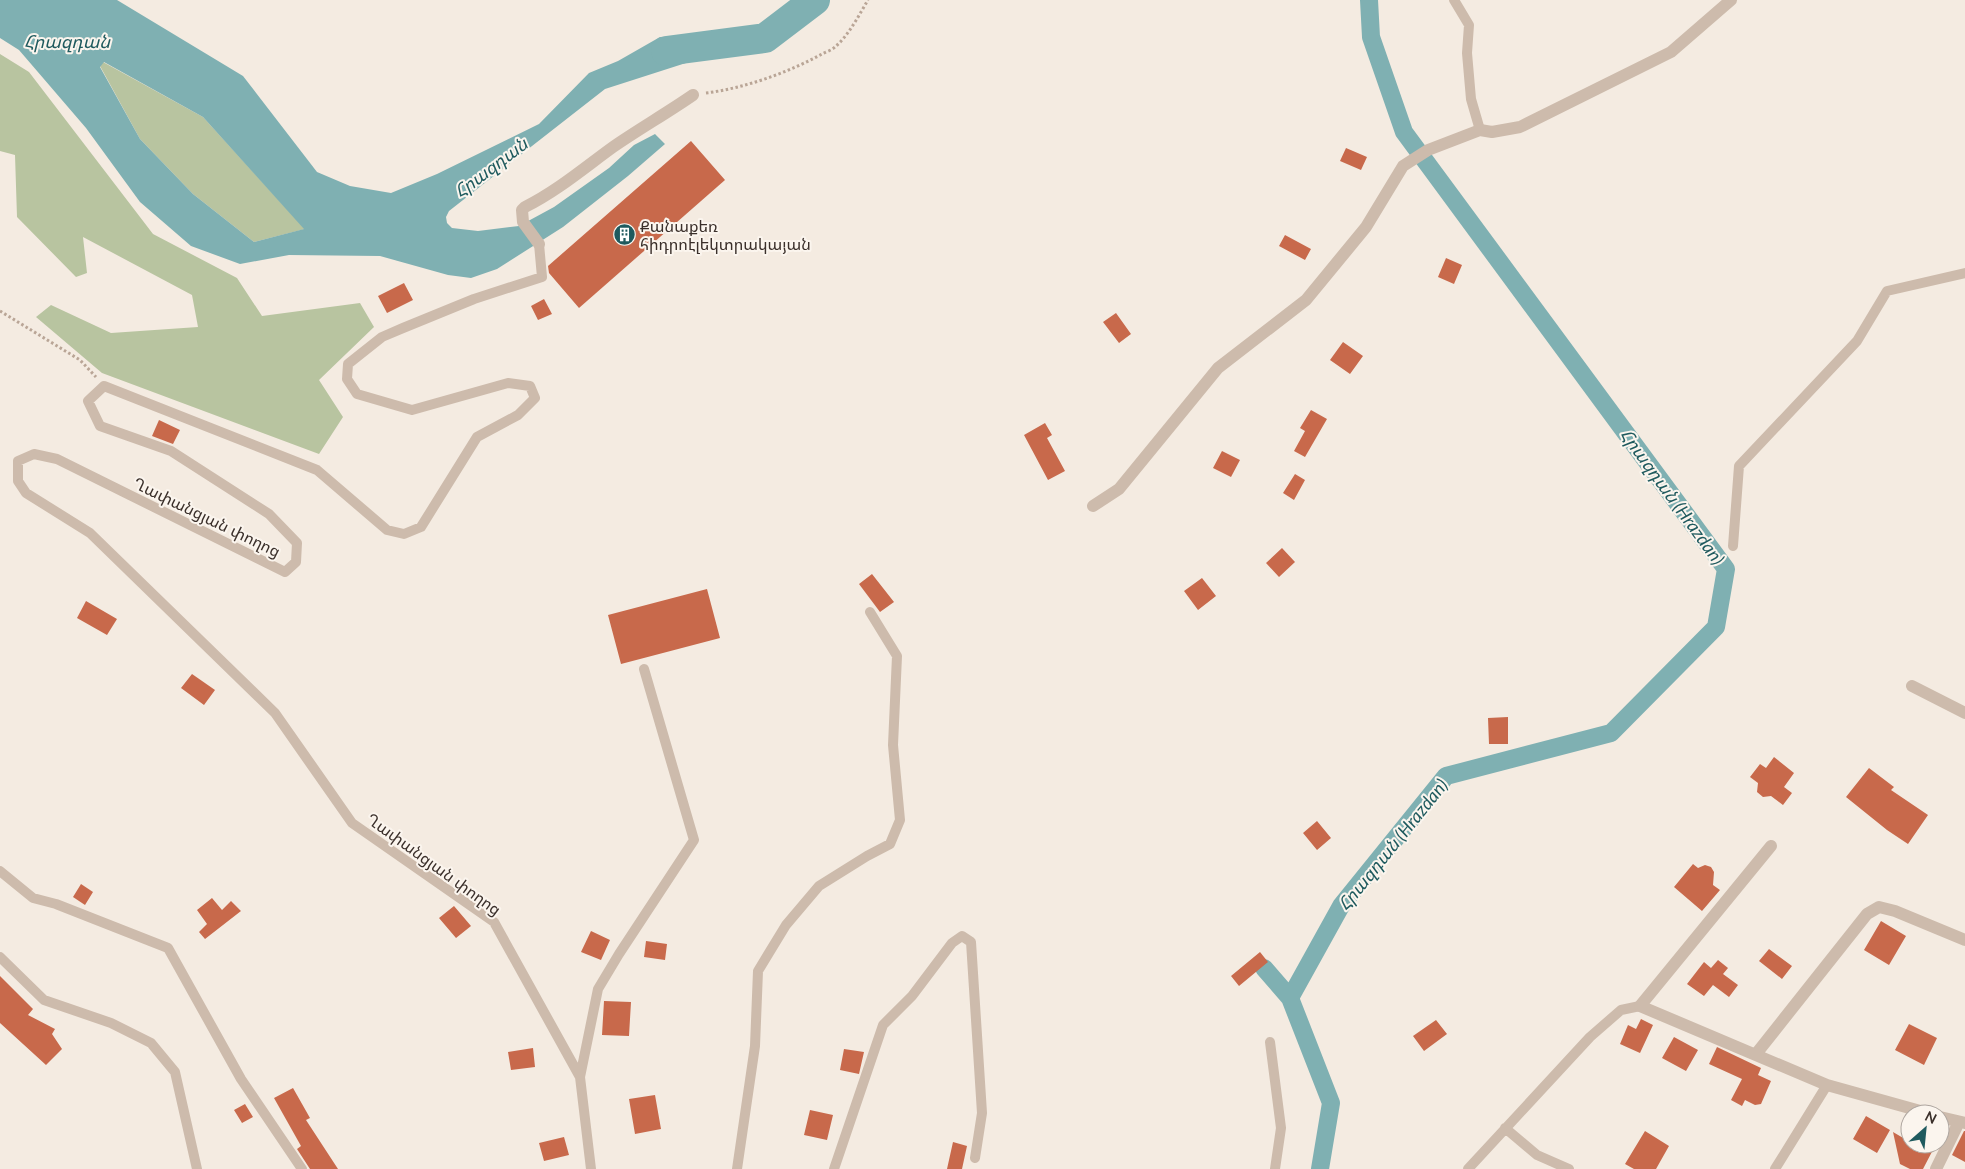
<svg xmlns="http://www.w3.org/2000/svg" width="1965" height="1169" font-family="Lato,'Noto Sans Armenian',sans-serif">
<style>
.green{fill:#b8c4a0}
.water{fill:#7fb0b2;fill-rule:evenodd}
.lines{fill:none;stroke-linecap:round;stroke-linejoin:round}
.canal{stroke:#7fb0b2;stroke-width:18}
.river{stroke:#7fb0b2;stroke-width:30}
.building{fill:#c8694b}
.path{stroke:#b9a596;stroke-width:3;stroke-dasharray:2.5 2.5;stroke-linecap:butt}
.lane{stroke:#cdbbac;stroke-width:10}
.street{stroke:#cdbbac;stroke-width:12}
.labels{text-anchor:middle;stroke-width:4;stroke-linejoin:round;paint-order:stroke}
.poi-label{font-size:16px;fill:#3b302b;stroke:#fbf5ee;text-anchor:start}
.street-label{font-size:16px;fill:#3b302b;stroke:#fbf5ee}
.water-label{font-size:18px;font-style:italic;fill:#1f5a5e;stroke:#fbf5ee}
</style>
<rect width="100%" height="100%" fill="#f4ebe1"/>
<path class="green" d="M0,54L29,72L153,234L237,278L262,316L360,303L374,327L319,380L343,417L319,454L102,373L36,317L51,305L111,333L198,327L192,295L83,237L87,273L76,277L17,217L15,155L0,151Z
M103,62L203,117L305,229L254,242L193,194L140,139L100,66Z"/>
<path class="water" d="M0,0H117L243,76L317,172L350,186L391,193L437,174L539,124L589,73L618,61L660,37L707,44L689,62L605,89L449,211L446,217L447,223L452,228L478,231L519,226L554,207L609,168L634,145L655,134L665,144L628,176L563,227L497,269L471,278L448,275L380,256L289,255L240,264L191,246L140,202L86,128L19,50L0,38ZM104,62L203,117L304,229L254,242L193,194L140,139L100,67Z"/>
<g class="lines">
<path class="canal" d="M1264,968L1290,998L1331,1103L1320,1169
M1290,998L1341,906L1446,776L1611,733L1716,627L1726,569L1404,132L1371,37L1369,0"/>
<path class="river" d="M666,51L765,38L815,0"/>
</g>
<path class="building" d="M691,141L725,180L579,308L549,273L548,266Z
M1346,148L1367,157L1361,170L1340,161Z
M1285,235L1311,249L1305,260L1279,246Z
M1446,258L1462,265L1454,284L1438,277Z
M404,283L413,300L387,313L378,296Z
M544,299L552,314L538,320L531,306Z
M1116,313L1131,334L1119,343L1103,322Z
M1343,342L1363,356L1350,374L1330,360Z
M1311,410L1327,419L1305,457L1294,451L1305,431L1300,428Z
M159,420L180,430L173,444L152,436Z
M1045,423L1052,435L1047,438L1065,471L1048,480L1024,435Z
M1222,451L1240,460L1231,477L1213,468Z
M1295,474L1305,480L1294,500L1283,493Z
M1282,548L1295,562L1279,577L1266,563Z
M872,574L894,602L880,612L859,584Z
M1202,578L1216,596L1198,610L1184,591Z
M707,589L720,638L621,664L608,615Z
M86,601L117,619L107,635L77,618Z
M192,674L215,690L204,705L181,688Z
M1508,717V744H1489L1488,718Z
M1774,757L1794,773L1784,787L1792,793L1783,805L1771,796L1763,797L1757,792L1758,783L1750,777L1760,764L1766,768Z
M1869,768L1894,787L1891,790L1928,815L1908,844L1887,830L1846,797Z
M1317,821L1331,838L1317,850L1303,833Z
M1693,864L1698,868L1705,865L1711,867L1714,872L1713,885L1720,890L1702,911L1674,887Z
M81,884L93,892L85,905L73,897Z
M212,898L222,910L231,901L241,911L205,939L199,932L207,924L197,910Z
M454,906L471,926L456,938L439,918Z
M1881,921L1906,936L1889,965L1864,950Z
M591,931L610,940L601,960L581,952Z
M646,941L667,944L665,960L644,957Z
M1769,949L1792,966L1782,979L1759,961Z
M1260,952L1268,962L1239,986L1231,976Z
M1718,960L1728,968L1723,974L1738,985L1729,997L1713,985L1704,996L1687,984L1704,962L1711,968Z
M0,976L33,1009L28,1015L55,1029L52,1034L62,1049L46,1065L0,1023Z
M604,1001L631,1002L629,1036L602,1035Z
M1641,1019L1653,1025L1640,1053L1620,1044L1628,1025L1636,1029Z
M1436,1020L1447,1034L1424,1051L1413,1036Z
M1909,1024L1937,1038L1924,1065L1895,1050Z
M1674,1037L1698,1050L1686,1071L1662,1058Z
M1717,1047L1761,1068L1758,1075L1771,1081L1761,1104L1755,1105L1745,1100L1742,1106L1731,1100L1742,1079L1709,1064Z
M533,1048L535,1067L511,1070L508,1052Z
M844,1049L864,1052L859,1074L840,1070Z
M293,1088L310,1118L306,1120L338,1169H310L297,1149L301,1146L274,1098Z
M655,1095L661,1129L635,1134L629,1099Z
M245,1104L253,1117L242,1123L234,1110Z
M810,1110L833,1115L827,1140L804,1135Z
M1866,1116L1890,1130L1877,1153L1853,1139Z
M1645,1131L1669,1146L1656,1169H1634L1625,1164Z
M1964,1131H1965V1162L1952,1155Z
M1893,1132L1910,1142V1144H1936L1923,1169H1910L1900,1164Z
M564,1137L569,1155L544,1161L539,1143Z
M953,1142L967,1146L962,1169H947Z"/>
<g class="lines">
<path class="path" d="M706,93C745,88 787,73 822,54C826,52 832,50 835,47C849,35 859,15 868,0
M0,311L80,360L96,377"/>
<path class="lane" d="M1454,0L1469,25L1467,53L1471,99L1480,130
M539,244L542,277L474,299L403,328L382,337L348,364L347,379L357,394L412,410L508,383L530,386L535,398L518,415L477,437L421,527L404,534L387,530L317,470L104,386L88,401L100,426L171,451L269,514L297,543L296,562L285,572L57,459L34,454L18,461V481L26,493L90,533L275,713L352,823L494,922L580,1077L591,1169
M1733,546L1739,466L1857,341L1887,291L1965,273
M0,871L33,898L56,904L168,948L241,1079L302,1169
M0,957L44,1000L111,1023L151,1043L175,1072L197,1169
M1270,1042L1281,1128L1275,1169
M580,1077L598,989L619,954L694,840L644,669
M1505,1128L1537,1155L1569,1169
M737,1169L755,1046L758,971L786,925L819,886L867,856L890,844L900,820L893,745L897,656L870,612
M834,1169L883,1025L912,996L952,943L962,936L971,942L982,1113L975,1158
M1468,1169L1590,1037L1621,1010L1640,1006
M1775,1169L1827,1085"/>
<path class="street" d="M539,244L523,222L522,210L525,207C557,191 584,168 613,147C639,129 667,113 693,95
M1093,506L1119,489L1218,368L1306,300L1366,227L1403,166L1428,150L1480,130L1492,132L1520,127L1671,52L1731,0
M1912,686L1965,713
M1771,846L1640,1006L1827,1085L1931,1114
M1756,1054L1867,914L1879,907L1895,911L1965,940
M1940,1117L1965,1123
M1936,1169L1959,1122"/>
</g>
<defs>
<symbol id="building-disc" viewBox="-11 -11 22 22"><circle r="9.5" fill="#1f5a5e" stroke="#fbf5ee"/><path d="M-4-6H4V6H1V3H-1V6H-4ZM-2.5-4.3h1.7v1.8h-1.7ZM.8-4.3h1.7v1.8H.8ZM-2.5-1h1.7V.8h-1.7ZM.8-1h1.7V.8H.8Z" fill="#fff"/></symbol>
</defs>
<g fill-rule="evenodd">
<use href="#building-disc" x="612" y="222" width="25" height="25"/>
</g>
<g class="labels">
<g class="poi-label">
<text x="640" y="232">Քանաքեռ<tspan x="640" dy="18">հիդրոէլեկտրակայան</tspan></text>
</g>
<g class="street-label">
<text transform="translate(207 517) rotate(26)" y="6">Ղափանցյան փողոց</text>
<text transform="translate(434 864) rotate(36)" y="6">Ղափանցյան փողոց</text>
</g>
<g class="water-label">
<text x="67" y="48">Հրազդան</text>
<text transform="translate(491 168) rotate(-37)" y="6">Հրազդան</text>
<text transform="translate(1672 497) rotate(54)" y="6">Հրազդան (Hrazdan)</text>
<text transform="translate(1393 845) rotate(-51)" y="6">Հրազդան (Hrazdan)</text>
</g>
</g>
<g transform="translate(1925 1129) rotate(27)"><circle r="24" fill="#fbf5ee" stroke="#aea6a0"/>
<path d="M0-4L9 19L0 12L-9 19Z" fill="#1f5a5e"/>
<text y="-8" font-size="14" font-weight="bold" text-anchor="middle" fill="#3b302b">N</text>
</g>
</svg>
